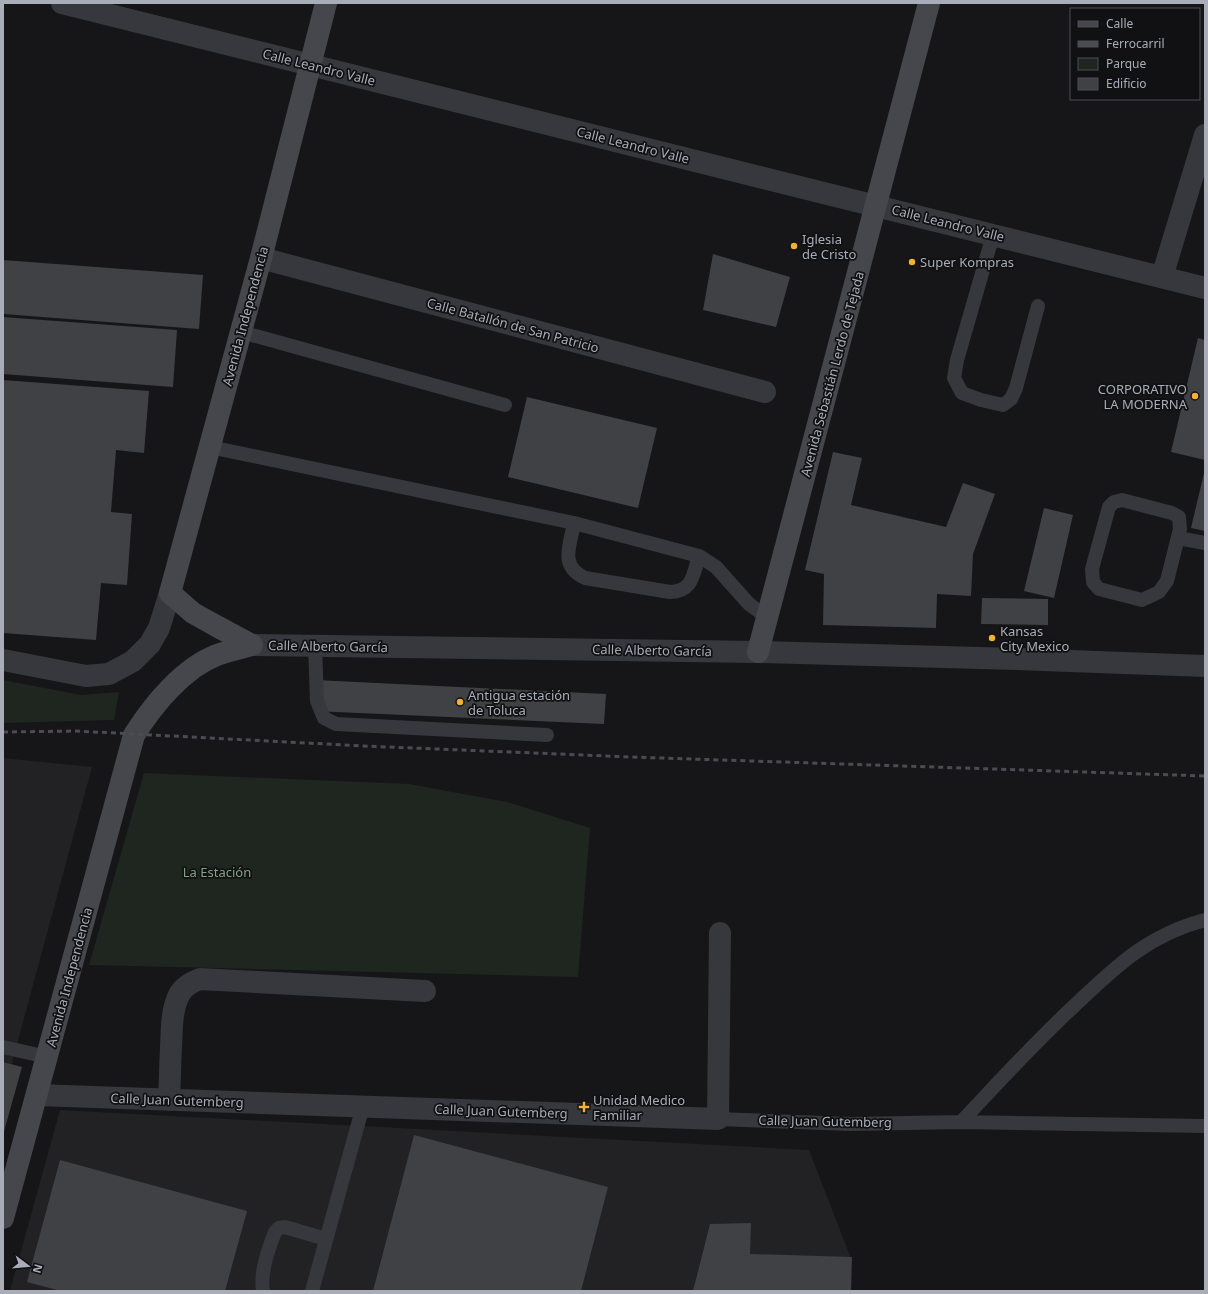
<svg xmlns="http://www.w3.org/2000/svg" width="1208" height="1294" font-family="'Noto Sans',sans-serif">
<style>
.built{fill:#222225}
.green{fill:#1e261f}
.building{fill:#404145}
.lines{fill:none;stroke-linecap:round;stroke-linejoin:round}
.lane{stroke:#37383d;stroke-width:14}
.street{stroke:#37383d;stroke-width:22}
.secondary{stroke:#45474d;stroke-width:22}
.rail{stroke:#4a4c52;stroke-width:3;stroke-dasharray:5 4;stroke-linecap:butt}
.poi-dot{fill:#f2b134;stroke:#111113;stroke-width:1.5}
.labels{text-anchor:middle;stroke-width:3.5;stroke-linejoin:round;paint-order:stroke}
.street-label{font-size:13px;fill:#a8adb8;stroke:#111113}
.poi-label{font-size:13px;fill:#a8adb8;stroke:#111113;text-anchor:start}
.park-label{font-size:13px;fill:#7fa381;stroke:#111113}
</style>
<rect width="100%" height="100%" fill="#161618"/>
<path class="built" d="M3,758L92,767L3,1096Z
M60,1110L809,1150L850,1256L849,1291H10Z"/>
<path class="green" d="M3,680L81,695L119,692L114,720L3,723Z
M144,773L409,784L507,802L590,828L578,977L89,965Z"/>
<path class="building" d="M713,254L790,277L776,327L703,310Z
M3,260L203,275L199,329L3,314Z
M3,317L177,330L173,387L3,374Z
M1198,338L1205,340V460L1171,452Z
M3,380L149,391L144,453L116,450L111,512L132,514L127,585L101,583L96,640L3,633Z
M527,397L657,428L638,508L508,477Z
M833,452L862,458L851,505L946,527L963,483L995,494L973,554L971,596L937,594L936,628L823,625L824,574L805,570Z
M1204,473H1205V531L1191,528Z
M1044,508L1073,515L1054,598L1024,591Z
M982,598L1048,599V625L981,624Z
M315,680L606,694L604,724L314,711Z
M3,1062L22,1067L3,1135Z
M414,1135L608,1187L581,1291H373Z
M60,1160L247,1211L225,1291H61L27,1282Z
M751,1223L750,1254L852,1257L851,1291H693L710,1224Z"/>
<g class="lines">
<path class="lane" d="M993,235L957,360L954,378L962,393L981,400L1003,405L1011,399L1016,388L1038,306
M241,332L505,405
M210,447L574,523L699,556L716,567L749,604L767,617
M1122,500L1172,513L1179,517L1180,529L1167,581L1159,592L1142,600L1099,589L1093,582L1092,569L1109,507L1114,502Z
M574,523C570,546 559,566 585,578L670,592C693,592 693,574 699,556
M1178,538L1205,543
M315,646L317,701L324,718L336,724L547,735
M3,1047L47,1057
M718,1119L851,1124L961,1122L1205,1126
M961,1122C998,1083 1033,1044 1072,1008C1114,968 1147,935 1205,920
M263,1291C260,1272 268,1250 275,1232L279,1228L285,1227L326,1239
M312,1291L363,1106"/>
<path class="street" d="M62,3L1205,288
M261,258L765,392
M1162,277L1205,135
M252,645L758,652L1016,659L1205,666
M3,660L86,676L109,674L133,661L150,644L159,628L170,593
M37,1095L718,1119L720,933
M169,1100C170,1082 170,1065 171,1047C172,1030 171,1011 179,995C183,987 192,982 200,979L425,991"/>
<path class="secondary" d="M252,645L220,628L193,613L170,593L261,258L326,3
M758,652L929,3
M3,1218L134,735C153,705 183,668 217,655C228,651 241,648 252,645"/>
<path class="rail" d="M3,732L76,731L364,746L631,757L1205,776"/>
</g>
<g class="poi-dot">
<circle cx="794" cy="246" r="4"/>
<circle cx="912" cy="262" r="4"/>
<circle cx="1195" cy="396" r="4"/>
<circle cx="992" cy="638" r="4"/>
<circle cx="460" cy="702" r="4"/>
<path d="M582 1101h4v4h4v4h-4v4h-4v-4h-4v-4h4z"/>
</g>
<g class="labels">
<g class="street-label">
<text transform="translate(319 67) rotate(14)" y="5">Calle Leandro Valle</text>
<text transform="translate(633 145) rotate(14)" y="5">Calle Leandro Valle</text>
<text transform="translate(948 223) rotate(14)" y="5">Calle Leandro Valle</text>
<text transform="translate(245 316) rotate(-75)" y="5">Avenida Independencia</text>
<text transform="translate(513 325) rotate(15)" y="5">Calle Batallón de San Patricio</text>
<text transform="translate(832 374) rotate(-75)" y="5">Avenida Sebastián Lerdo de Tejada</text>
<text transform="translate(328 646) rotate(1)" y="5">Calle Alberto García</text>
<text transform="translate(652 650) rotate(1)" y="5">Calle Alberto García</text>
<text transform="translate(69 977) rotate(-75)" y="5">Avenida Independencia</text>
<text transform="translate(177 1100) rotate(2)" y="5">Calle Juan Gutemberg</text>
<text transform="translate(501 1111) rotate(2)" y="5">Calle Juan Gutemberg</text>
<text transform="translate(825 1121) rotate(1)" y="5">Calle Juan Gutemberg</text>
</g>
<g class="poi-label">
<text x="802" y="244">Iglesia<tspan x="802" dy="15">de Cristo</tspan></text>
<text x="920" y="267">Super Kompras</text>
<text x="1187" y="394" text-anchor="end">CORPORATIVO<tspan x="1187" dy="15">LA MODERNA</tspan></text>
<text x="1000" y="636">Kansas<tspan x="1000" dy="15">City Mexico</tspan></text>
<text x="468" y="700">Antigua estación<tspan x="468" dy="15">de Toluca</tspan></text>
<text x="593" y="1105">Unidad Medico<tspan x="593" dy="15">Familiar</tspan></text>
</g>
<g class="park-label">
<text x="217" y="877">La Estación</text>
</g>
</g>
<rect width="1208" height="1294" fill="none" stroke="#a8adb8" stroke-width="8"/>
<rect x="1070" y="8" width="130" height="92" fill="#111113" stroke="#4d4f55"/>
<rect x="1078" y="21" width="20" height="6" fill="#45474d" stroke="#4d4f55"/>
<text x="1106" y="28" font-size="12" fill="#a8adb8">Calle</text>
<rect x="1078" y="41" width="20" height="6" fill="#4a4c52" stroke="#4d4f55"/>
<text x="1106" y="48" font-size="12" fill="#a8adb8">Ferrocarril</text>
<rect x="1078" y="58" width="20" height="12" fill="#1e261f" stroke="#4d4f55"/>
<text x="1106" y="68" font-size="12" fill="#a8adb8">Parque</text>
<rect x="1078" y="78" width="20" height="12" fill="#404145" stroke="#4d4f55"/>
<text x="1106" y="88" font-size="12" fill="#a8adb8">Edificio</text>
<g transform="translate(28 1266) rotate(106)" stroke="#111113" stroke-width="3" paint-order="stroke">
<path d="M0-3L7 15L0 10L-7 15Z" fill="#a8adb8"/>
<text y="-6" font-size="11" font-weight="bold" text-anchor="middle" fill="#a8adb8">N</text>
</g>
</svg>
